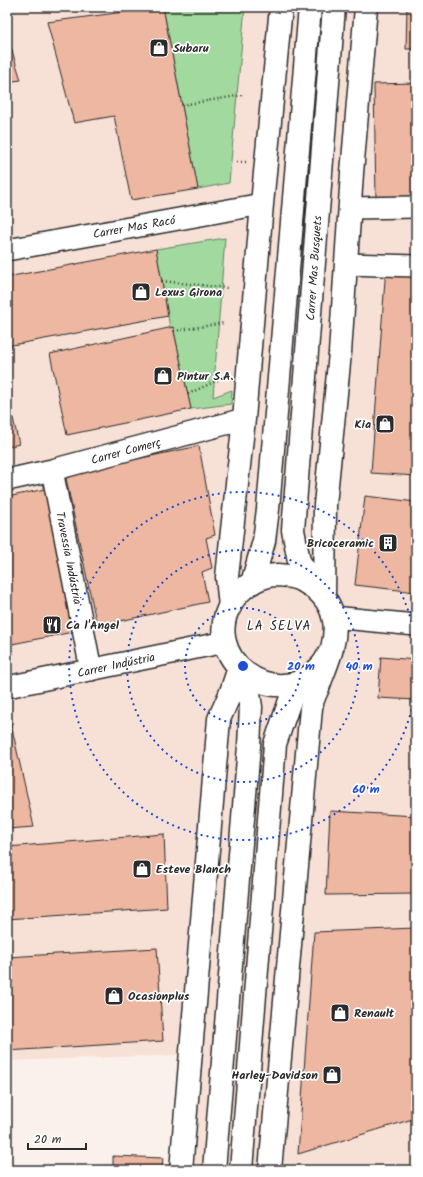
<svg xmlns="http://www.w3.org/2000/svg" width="423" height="1177" font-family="Kalam,sans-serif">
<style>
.built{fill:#f7e0d6}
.green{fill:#a1d99e;stroke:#668264}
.building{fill:#edb7a1;stroke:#2b2b2b}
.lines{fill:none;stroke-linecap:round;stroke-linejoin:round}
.minor-casing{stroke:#2b2b2b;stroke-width:24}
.major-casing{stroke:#2b2b2b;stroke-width:25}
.path{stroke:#2b2b2b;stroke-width:2.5;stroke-dasharray:1 3;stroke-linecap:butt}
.minor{stroke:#fff;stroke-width:21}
.major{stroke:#fff;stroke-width:22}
.ring{fill:none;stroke:#1d4ed8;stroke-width:2;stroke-dasharray:2 4}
.labels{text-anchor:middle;stroke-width:3.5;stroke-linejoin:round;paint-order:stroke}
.poi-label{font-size:12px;font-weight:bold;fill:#2b2b2b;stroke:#fff;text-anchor:start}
.street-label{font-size:12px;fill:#2b2b2b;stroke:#fff}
.neighbourhood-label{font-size:13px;letter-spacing:1px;fill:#2b2b2b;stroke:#fff}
.centre{fill:#1d4ed8;stroke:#fff;stroke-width:2}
.ring-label{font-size:12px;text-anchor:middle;font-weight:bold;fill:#1d4ed8;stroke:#fff;stroke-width:3.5;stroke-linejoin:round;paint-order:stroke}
</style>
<rect width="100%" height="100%" fill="#fbf1ec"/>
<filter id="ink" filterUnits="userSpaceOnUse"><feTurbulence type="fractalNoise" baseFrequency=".025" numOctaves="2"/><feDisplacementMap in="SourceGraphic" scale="8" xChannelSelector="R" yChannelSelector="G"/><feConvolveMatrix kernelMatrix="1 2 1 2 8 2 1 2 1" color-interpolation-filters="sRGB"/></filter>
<g filter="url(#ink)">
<path class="built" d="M7,7H416V1170H170L178,1055L7,1061Z"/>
<path class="green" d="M163,7H245L229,183L198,189Z
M225,238L213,397L232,390L231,404L191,409L174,331L173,327L170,328L156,249Z"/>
<path class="building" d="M163,7L198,189L131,200L114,116L74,123L47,22Z
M407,7H416V49H406Z
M7,35L21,80L7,82Z
M416,83V198L376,199L374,84Z
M156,249L168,316L7,346V277Z
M386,266L416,268V476L371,473Z
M173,327L191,409L67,435L50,354Z
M7,392L19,444L7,447Z
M199,446L215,535L206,538L212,568L202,572L208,602L97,626L65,474Z
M45,489L73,632L7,645V497Z
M365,496L416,502V592L355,585Z
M381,657L416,660V700L378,698Z
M7,715H9L34,827L7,829Z
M330,811L416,816V894L326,895Z
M164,834L167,908L7,919V847Z
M416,928V1118L298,1154L314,932Z
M157,948L163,1041L7,1051V957Z
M113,1156L163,1158L162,1170H113Z"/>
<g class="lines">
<defs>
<path id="minor" d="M350,208L416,207
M7,250L262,204
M346,264L416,266
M52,470L91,670
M7,480L52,470L244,419
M333,617L416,625
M7,687L225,642"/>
<path id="major" d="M252,583L264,541L268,509L310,7
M316,589L299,561L293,530L334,7
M324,597L325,505L340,353L352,173L366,7
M230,607L227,577L244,419L262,204L281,7
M181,1170L219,719L231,692L239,668
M214,1170L249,746L251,707L246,674
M241,1170L275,744L296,683
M270,1170C283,1016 296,862 311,708C312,701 315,694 318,688C325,667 338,643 334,620C329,593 304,576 278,575C260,575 243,586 233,600C196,656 275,717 321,666C325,662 327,657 330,652"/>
</defs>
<use href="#minor" class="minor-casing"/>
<use href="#major" class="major-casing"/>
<path class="path" d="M182,105L243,95
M237,162H246
M162,281L227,288
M174,331L224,323
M188,394L218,380"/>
<use href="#minor" class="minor"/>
<use href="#major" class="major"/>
</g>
</g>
<g class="ring">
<circle cx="243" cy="666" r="58"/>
<circle cx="243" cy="666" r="116"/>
<path d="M416 686A174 174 0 1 1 416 646"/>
</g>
<defs>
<symbol id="shop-square" viewBox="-11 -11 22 22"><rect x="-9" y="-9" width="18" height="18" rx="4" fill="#2b2b2b" stroke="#fff"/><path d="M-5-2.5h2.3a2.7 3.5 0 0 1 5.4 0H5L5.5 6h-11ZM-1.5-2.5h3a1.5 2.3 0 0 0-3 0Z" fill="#fff"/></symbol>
<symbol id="building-square" viewBox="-11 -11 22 22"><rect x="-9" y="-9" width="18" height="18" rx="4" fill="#2b2b2b" stroke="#fff"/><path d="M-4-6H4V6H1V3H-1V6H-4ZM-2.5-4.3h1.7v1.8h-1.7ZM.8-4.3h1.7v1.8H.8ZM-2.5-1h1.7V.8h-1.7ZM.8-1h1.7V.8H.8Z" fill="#fff"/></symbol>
<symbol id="restaurant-square" viewBox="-11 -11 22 22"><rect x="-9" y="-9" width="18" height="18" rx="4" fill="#2b2b2b" stroke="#fff"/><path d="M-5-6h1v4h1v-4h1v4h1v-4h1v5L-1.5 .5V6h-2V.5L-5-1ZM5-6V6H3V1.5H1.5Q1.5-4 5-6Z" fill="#fff"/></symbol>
</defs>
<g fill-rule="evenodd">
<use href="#shop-square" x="148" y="37" width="22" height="22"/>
<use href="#shop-square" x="130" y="281" width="22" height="22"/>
<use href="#shop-square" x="152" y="365" width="22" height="22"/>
<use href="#shop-square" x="374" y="413" width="22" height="22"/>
<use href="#building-square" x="377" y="532" width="22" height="22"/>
<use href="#restaurant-square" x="41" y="614" width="22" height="22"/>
<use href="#shop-square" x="131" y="858" width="22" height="22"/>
<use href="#shop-square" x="103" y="985" width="22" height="22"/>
<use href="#shop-square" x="329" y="1002" width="22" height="22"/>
<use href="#shop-square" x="321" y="1064" width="22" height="22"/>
</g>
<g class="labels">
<g class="poi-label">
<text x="173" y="52">Subaru</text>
<text x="155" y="296">Lexus Girona</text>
<text x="177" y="380">Pintur S.A.</text>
<text x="371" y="428" text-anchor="end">Kia</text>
<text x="374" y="547" text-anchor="end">Bricoceramic</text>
<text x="66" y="629">Ca l'Angel</text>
<text x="156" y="873">Esteve Blanch</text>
<text x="128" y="1000">Ocasionplus</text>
<text x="354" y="1017">Renault</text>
<text x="318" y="1079" text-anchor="end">Harley-Davidson</text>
</g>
<g class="street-label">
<text transform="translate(134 227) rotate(-10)" y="4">Carrer Mas Racó</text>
<text transform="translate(314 268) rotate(-86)" y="4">Carrer Mas Busquets</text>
<text transform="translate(126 451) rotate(-15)" y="4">Carrer Comerç</text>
<text transform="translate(69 558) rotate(79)" y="4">Travessia Indústria</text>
<text transform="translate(116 665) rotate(-12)" y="4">Carrer Indústria</text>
</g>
<g class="neighbourhood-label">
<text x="279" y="630">LA SELVA</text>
</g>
</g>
<circle cx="243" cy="666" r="6" class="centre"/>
<g class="ring-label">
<text x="301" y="670">20 m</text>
<text x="359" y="670">40 m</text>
<text x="366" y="793">60 m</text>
</g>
<rect width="423" height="1177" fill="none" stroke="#fff" stroke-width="24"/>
<rect x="12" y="12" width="399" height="1153" fill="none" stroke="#2b2b2b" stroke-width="1.5" filter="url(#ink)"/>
<path d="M28 1143v6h58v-6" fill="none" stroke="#2b2b2b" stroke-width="2"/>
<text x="34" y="1143" font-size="12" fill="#2b2b2b" stroke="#ffffff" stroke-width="3" paint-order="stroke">20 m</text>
</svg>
